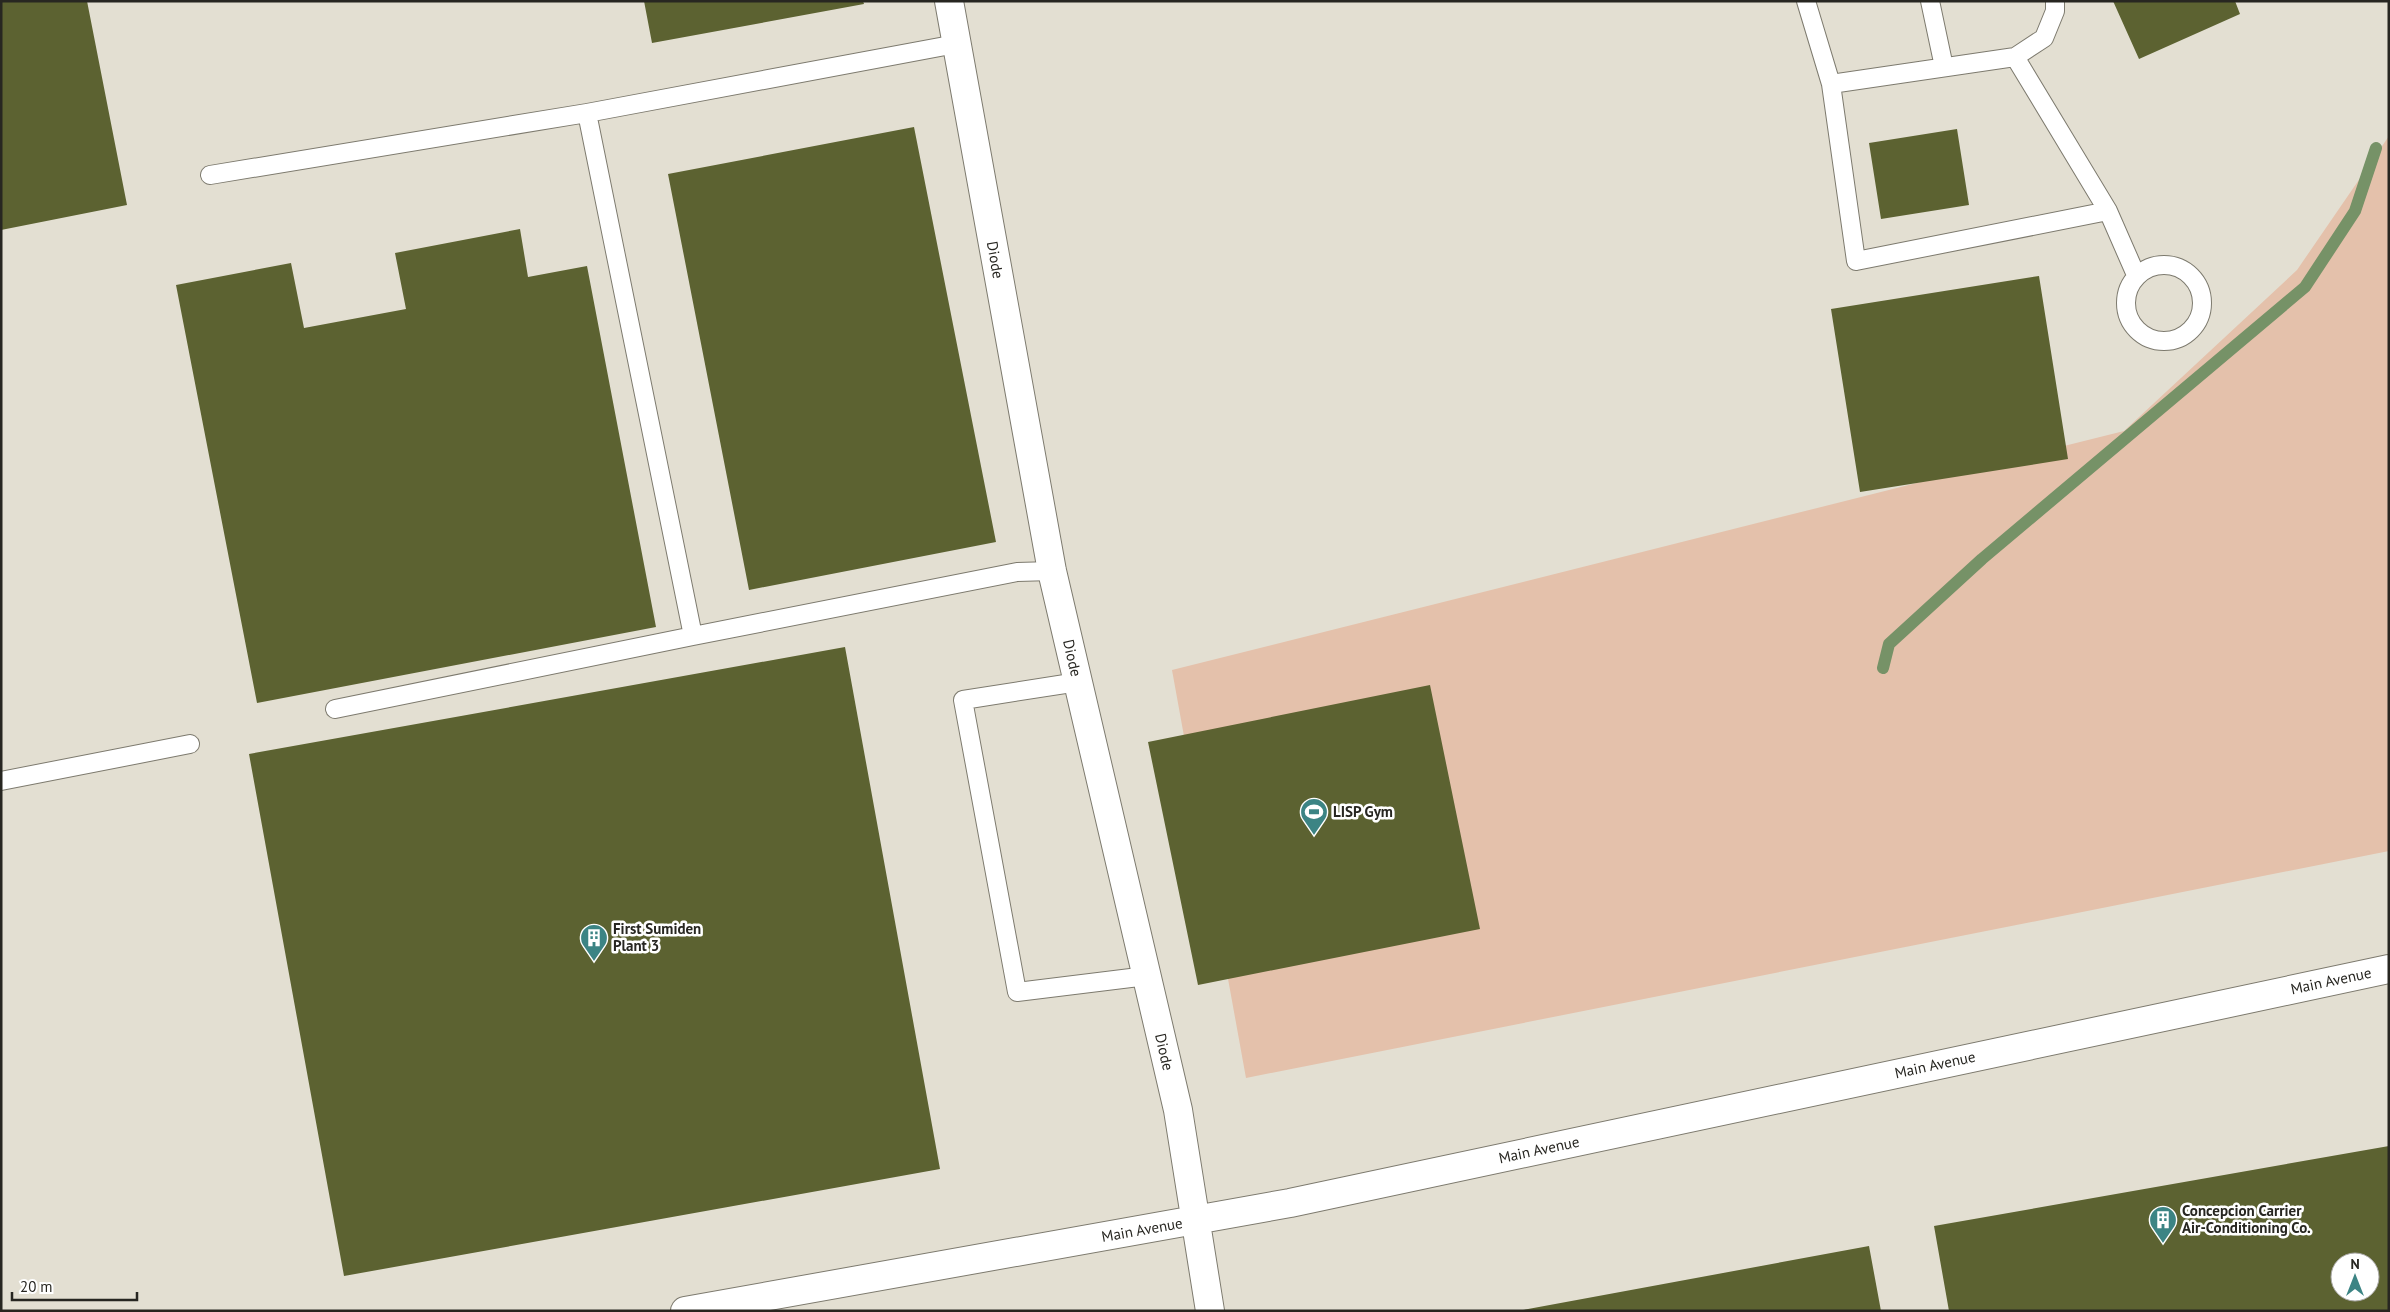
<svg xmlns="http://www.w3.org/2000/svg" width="2390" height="1312" font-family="'PT Sans',sans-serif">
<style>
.green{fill:#e4c1ab}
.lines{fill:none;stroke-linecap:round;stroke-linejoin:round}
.stream{stroke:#769267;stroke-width:12}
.building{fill:#5c6231;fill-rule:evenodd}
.lane-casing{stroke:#7d7a6e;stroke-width:20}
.street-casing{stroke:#7d7a6e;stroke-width:30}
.lane{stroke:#fff;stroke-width:18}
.street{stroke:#fff;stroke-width:28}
.labels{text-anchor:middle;stroke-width:5;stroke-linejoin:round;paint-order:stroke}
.street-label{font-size:15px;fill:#272621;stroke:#fff}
.poi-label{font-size:15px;font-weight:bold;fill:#272621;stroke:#fff;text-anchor:start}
</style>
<rect width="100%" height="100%" fill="#e3dfd2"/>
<path class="green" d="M2389,136V851L1246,1078L1172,670L2124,431L2297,270Z"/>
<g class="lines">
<path class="stream" d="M1883,668L1889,644L1982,559L2305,287L2355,211L2376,148"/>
</g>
<path class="building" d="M1,1H87L127,205L1,230Z
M644,1H863L864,4L652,43Z
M2113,1H2235L2240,14L2139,59Z
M914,127L996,542L749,590L668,174Z
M1957,129L1969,205L1881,219L1869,143Z
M520,229L528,277L587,266L656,627L257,703L176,285L291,263L304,328L406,309L395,253Z
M2039,276L2068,459L1860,492L1831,309Z
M845,647L940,1169L344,1276L249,754Z
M1430,685L1480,929L1198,985L1148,742Z
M2389,1146V1311H1949L1934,1226ZM2340,1262H2370V1292H2340Z
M1869,1246L1881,1311H1523V1310Z"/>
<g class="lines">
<defs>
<path id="lane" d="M1806,1L1831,84L1856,261L2108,211
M1930,1L1944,67
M2015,57L2108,211L2136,275
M1831,84L2015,57L2044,38L2055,11V1
M587,113L693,636
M210,175L587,113L956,44
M2126 303a38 38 0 1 1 76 0a38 38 0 1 1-76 0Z
M1078,682L963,700L1017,992L1147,976
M335,709L693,636L1017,572L1052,571
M1,781L190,744"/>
<path id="street" d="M949,1L1052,571L1178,1110L1210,1311
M685,1311L1290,1203L2389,969"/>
</defs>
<use href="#lane" class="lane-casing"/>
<use href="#street" class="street-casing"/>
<use href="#lane" class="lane"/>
<use href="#street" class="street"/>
</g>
<defs>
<symbol id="stadium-pin" viewBox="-11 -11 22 30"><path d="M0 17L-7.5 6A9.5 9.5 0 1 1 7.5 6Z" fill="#3c8484" stroke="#fff"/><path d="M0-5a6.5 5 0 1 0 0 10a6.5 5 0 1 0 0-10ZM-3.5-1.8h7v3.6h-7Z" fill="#fff"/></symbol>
<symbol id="building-pin" viewBox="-11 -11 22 30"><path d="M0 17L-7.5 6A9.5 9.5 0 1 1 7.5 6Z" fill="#3c8484" stroke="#fff"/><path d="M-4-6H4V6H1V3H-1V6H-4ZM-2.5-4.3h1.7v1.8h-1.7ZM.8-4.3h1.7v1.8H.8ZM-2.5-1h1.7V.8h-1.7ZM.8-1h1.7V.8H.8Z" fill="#fff"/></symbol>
</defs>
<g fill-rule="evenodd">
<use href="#stadium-pin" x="1298" y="796" width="32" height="43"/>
<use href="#building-pin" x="578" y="922" width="32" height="43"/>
<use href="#building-pin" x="2147" y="1204" width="32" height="43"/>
</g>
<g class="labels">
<g class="street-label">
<text transform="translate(995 260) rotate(80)" y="5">Diode</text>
<text transform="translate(1072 658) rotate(77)" y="5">Diode</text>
<text transform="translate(2331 981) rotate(-12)" y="5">Main Avenue</text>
<text transform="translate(1164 1052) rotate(77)" y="5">Diode</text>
<text transform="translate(1935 1065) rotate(-12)" y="5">Main Avenue</text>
<text transform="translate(1539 1150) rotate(-12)" y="5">Main Avenue</text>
<text transform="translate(1142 1230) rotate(-10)" y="5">Main Avenue</text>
</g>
<g class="poi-label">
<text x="1333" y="817">LISP Gym</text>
<text x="613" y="934">First Sumiden<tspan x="613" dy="17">Plant 3</tspan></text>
<text x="2182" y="1216">Concepcion Carrier<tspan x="2182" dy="17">Air-Conditioning Co.</tspan></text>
</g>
</g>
<rect width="2390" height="1312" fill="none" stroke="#272621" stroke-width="5"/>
<g transform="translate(2355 1277)"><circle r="24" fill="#ffffff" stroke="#a9a8a6"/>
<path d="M0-4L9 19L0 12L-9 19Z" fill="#3c8484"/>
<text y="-8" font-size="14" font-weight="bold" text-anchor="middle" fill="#272621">N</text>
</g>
<path d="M12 1292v8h125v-8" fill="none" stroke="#272621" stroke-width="2.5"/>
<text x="20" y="1292" font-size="15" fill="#272621" stroke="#ffffff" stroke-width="4" paint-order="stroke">20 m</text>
</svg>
